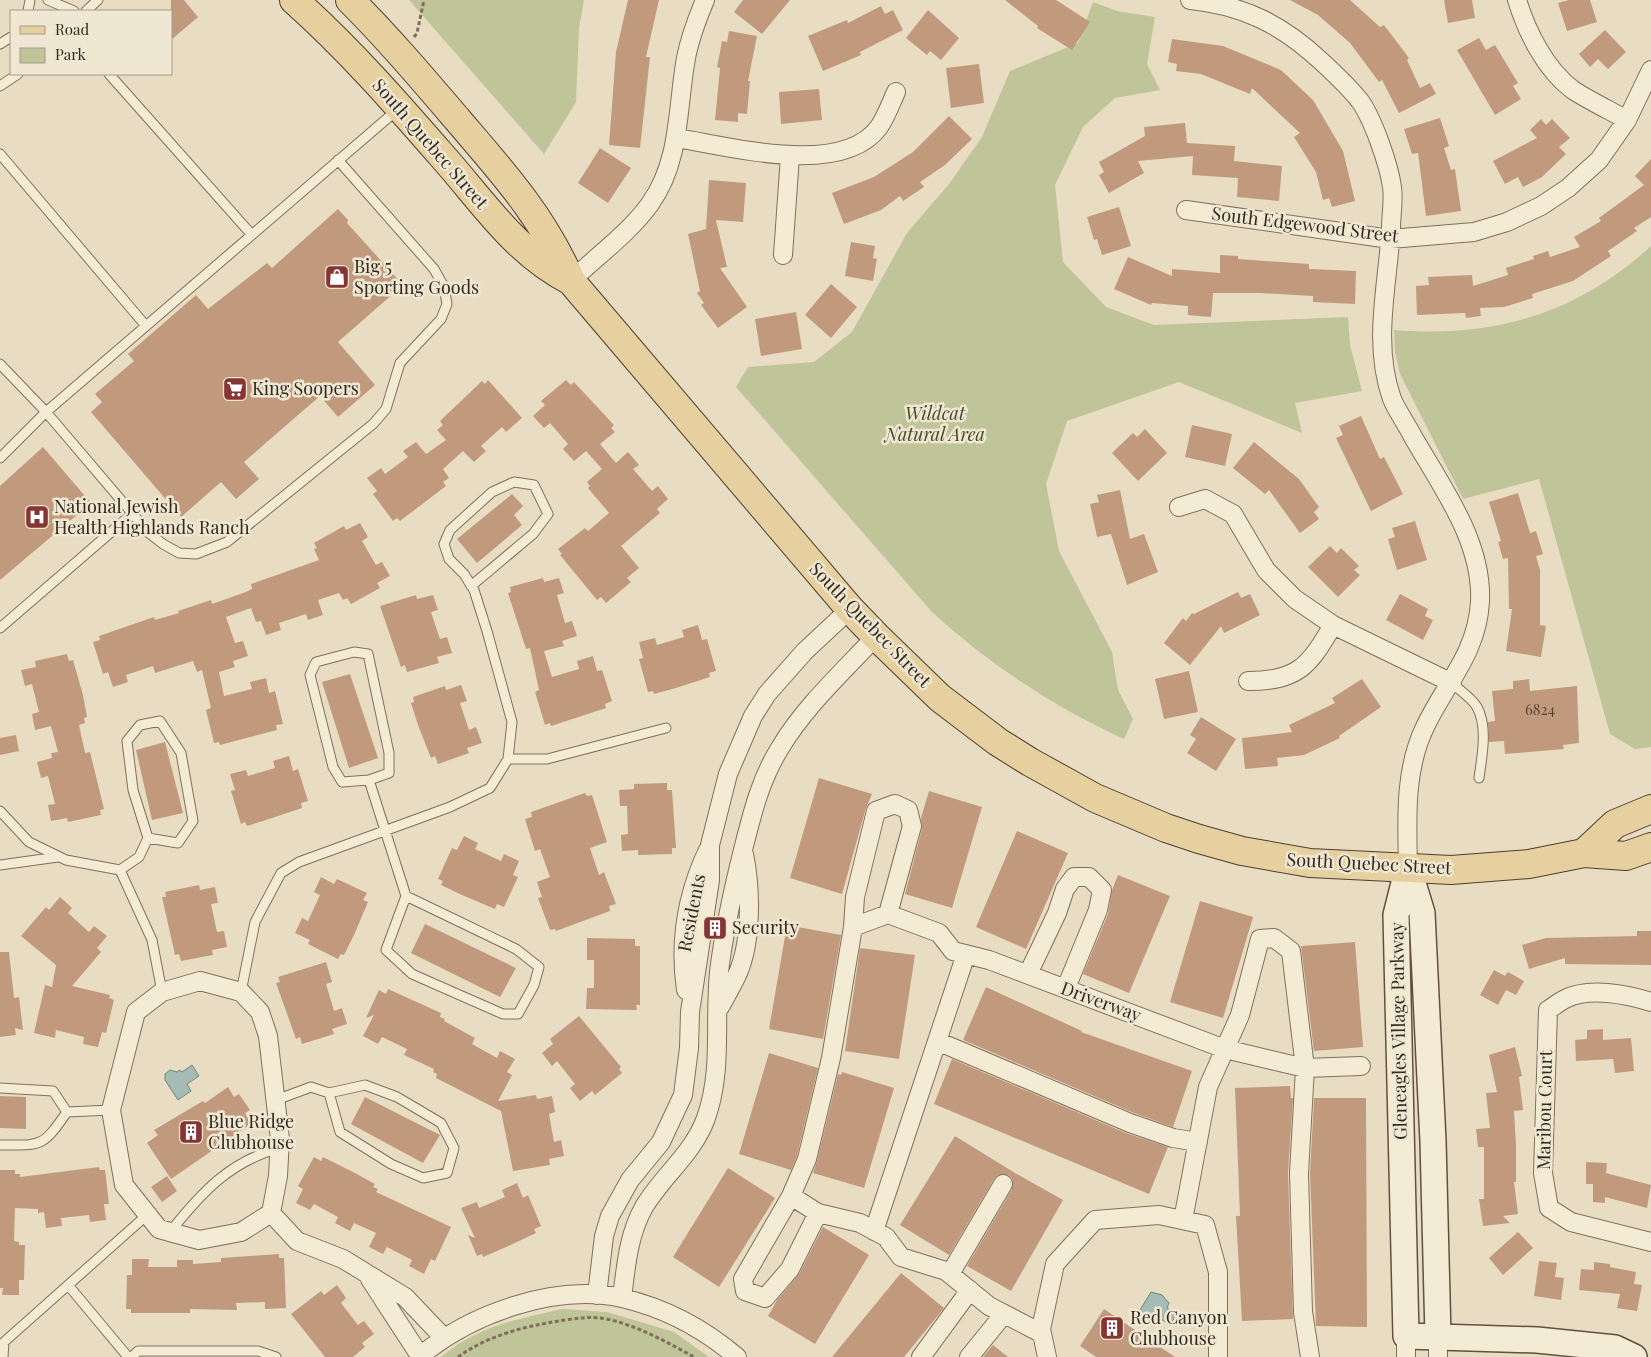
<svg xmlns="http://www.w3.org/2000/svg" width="1651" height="1357" font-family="'Playfair Display',serif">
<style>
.green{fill:#bfc499}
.water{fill:#a5bbb4;stroke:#6d8881}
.building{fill:#c19a7e}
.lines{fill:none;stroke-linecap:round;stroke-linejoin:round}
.lane-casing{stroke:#806f5c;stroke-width:11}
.street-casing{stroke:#806f5c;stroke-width:20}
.secondary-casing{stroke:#61503f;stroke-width:28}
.primary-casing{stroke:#4e3e30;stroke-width:30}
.path{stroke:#806f5c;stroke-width:3;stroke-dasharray:4 2.5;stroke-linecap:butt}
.lane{stroke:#f4ebd5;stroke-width:9}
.street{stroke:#f4ebd5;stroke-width:18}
.secondary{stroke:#f4ebd5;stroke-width:25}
.primary{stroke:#e6d09f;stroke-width:28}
.labels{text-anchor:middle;stroke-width:5;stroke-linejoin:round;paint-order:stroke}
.number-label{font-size:15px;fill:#554436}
.street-label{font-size:18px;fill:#31281e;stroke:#f0e7d2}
.poi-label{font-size:18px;fill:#31281e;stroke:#f0e7d2;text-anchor:start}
.park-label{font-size:18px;font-style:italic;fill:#424b28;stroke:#f0e7d2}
</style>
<rect width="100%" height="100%" fill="#e8ddc3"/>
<path class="green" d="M409,0H584L579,28L576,102L544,154Z
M1093,2L1117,11L1155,17L1147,64L1160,90L1115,98L1083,127L1055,185L1063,262L1106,307L1154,325L1348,317L1350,345L1362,391L1295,403L1302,433L1179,382L1067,421L1046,484L1059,551L1112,652L1118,690L1133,719L1124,739C1054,707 989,664 932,612L736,387L748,367L814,362L852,332L907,233L949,184L982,137L1010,71L1078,43Z
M1651,246V747L1635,749L1610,734L1539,479L1463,499L1400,374L1395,352L1394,330C1494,338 1577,314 1651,246Z
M562,1309L607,1312L674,1332L709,1357H441C480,1325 515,1320 562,1309Z"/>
<path class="water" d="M192,1065L199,1076L187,1084L191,1091L178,1100L165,1080V1074L170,1070L177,1072L180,1070L182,1072Z
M1151,1292L1162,1295L1169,1303L1167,1308L1177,1314L1170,1325L1158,1317L1152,1325L1137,1315Z"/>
<path class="building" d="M171,0H184L198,17L171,40Z
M628,0H659L646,57H650L640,148L609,145L616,52Z
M743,0H790L762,34L734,12Z
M1005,0H1056L1090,22L1072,50L1037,28L1038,26Z
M1290,0H1350L1380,27L1384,25L1409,58L1407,60L1420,88L1430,83L1436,94L1399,113L1382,80L1379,82L1350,43L1318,15Z
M1444,0H1472L1475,18L1448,23Z
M1569,0H1590L1597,22L1567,31L1558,3Z
M881,6L885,14L893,10L903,30L860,52L861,55L823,71L808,36L847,20L848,23Z
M928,10L959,38L941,60L930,51L927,55L906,38Z
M1605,30L1626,52L1608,69L1598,59L1590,67L1579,54Z
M729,31L757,36L748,81H750L747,114L738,113V122L715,120L720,68L717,67L722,41L727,42Z
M1479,38L1486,50L1495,45L1518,83L1513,86L1521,99L1495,115L1457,50Z
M1172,39L1223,46L1281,70L1313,100L1343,151L1355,201L1332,207L1329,198L1323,200L1316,172L1294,137L1300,133L1252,88L1250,94L1201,74L1176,71L1177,64L1168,62Z
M979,64L984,103L951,108L946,68Z
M819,89L822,120L781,124L779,92Z
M949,116L972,139L945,165L920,182L924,187L903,201L900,196L881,210L844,224L832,193L874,177L913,152Z
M1440,118L1449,146L1444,148L1451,170L1455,169L1461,211L1426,216L1418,153L1412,154L1404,129Z
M1541,119L1546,125L1552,119L1570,138L1559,147L1566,154L1542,177L1523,187L1518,177L1505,184L1493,161L1537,138L1530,130Z
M1185,123L1187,143L1235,146L1234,161L1282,166L1279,201L1237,197L1238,178L1192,175L1193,156L1138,161L1144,173L1109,193L1099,175L1104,172L1099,162L1145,136L1144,127Z
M600,148L631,168L608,203L578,183Z
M1651,159V217L1634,228L1637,231L1608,251L1611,256L1573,281L1532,294L1533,298L1504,307L1480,308L1481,316L1466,318L1465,313L1417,315L1416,286L1429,285L1428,277L1472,275L1473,286L1508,275L1506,268L1534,259L1533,256L1548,251L1550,257L1580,247L1574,237L1601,221L1599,218L1644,185L1635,176Z
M709,180L746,183L743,222L716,220L727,267L720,268L747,307L718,328L701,305L704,303L697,293L700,291L688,234L706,229Z
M1119,207L1131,246L1102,255L1097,239L1094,240L1087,217Z
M338,209L348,220L347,223L403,285L338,342L375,385L338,417L320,396L244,462L259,479L236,499L221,482L181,517L91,412L102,402L95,394L134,361L128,354L196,295L208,309L267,263L272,268Z
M851,242L875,246L873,258L877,259L873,281L845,276Z
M1220,255L1238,256V259L1309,264V269L1356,271L1355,304L1313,302V296L1261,293H1213L1211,317L1188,315V306L1152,303L1151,305L1114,289L1128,257L1172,276V269L1220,273Z
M831,284L857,307L831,338L805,315Z
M796,312L802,349L761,356L755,319Z
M488,380L522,418L506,432L502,427L481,446L486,451L474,462L463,451L443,469L449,478L443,482L446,486L400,521L397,518L393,521L373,494L377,491L367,478L381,468L385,474L408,457L403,451L416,442L426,454L446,440L437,430L443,425L440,421L482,381L485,384Z
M566,380L571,385L574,382L614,425L611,428L615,432L600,444L616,463L628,452L639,465L633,469L652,491L658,486L668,499L657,509L660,513L621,546L639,568L627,578L631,582L606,603L601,597L597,600L560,555L562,554L558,549L585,528L588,531L609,513L588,488L590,486L587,482L602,469L586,451L574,461L563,449L568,444L550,423L544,428L533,416L545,405L541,401Z
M1361,416L1380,459L1384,457L1403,494L1371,511L1336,438L1343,435L1339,426Z
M1192,425L1232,434L1225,466L1185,457Z
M1145,429L1167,453L1138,481L1112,453L1133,433L1137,437Z
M1254,442L1299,479L1319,507L1314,512L1319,519L1300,533L1269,490L1265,494L1233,468Z
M43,447L91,503L0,580V486Z
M1120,490L1130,539L1144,534L1158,572L1127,585L1111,534L1097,537L1090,504L1099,502L1097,495Z
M1518,493L1530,533L1536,531L1543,554L1536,556L1540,570V625L1546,626L1541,657L1506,651L1512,609H1509L1508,558L1503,559L1498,542L1501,541L1489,502Z
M512,494L523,506L514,515L522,525L477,563L457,539Z
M1415,521L1427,560L1397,570L1388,539L1395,537L1392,528Z
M360,523L368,537L362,541L376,565L382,562L390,576L377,583L380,588L351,604L347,598L343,600L339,593L318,600L323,615L308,620L306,614L279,623L281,630L266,635L261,621L256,622L251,608L226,617L235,643L243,641L248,656L233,661L235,667L219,672L224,696L252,689L250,682L266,678L269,693L275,691L283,724L276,725L277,730L220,745L219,742L214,743L206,710L211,708L202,670L197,672L193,661L155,673L153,666L126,675L128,682L113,687L108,672L103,674L93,642L100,640L99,636L154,617L155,620L179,613L178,611L211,600L212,604L246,592L252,589L251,584L319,560L314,549L317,548L314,543L344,526L346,530Z
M1330,546L1337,553L1341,548L1359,566L1354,570L1360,575L1338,597L1308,567Z
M543,578L544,582L559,578L564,593L557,595L565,623L572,621L577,636L562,641L564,646L544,651L552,677L579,669L577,661L593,656L597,671L602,670L612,701L605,704L606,708L551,726L550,723L545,725L535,692L539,690L530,648L526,649L508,593L511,592L510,587Z
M1238,592L1241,598L1250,594L1260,615L1224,633L1221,626L1190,665L1164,643L1183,618L1186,621L1192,613L1194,614Z
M1400,594L1428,609L1425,616L1433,620L1423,640L1386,620Z
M416,595L417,599L433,595L438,610L431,612L440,639L447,637L452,653L437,657L439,663L407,672L405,665L401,667L380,606Z
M698,625L702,640L707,639L716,671L709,673L710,677L676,688L654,694L653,691L648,692L639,659L643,658L639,642L655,638L657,645L684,637L682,630Z
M67,654L69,661L73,660L83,695L87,717L84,718L85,723L79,725L85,753L90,752L104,809L100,810L101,815L68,822L67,818L51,821L48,805L55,804L48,776L41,778L37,762L52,758L51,753L58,752L51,726L35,730L32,714L39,712L32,684L25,686L21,670L36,667L35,661Z
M1189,671L1198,712L1164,719L1155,679Z
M350,674L378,758L349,768L322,682Z
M1362,679L1381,707L1339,736L1340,738L1304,755L1277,758L1278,766L1245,769L1242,738L1292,732L1289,725L1335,703L1332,698Z
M1529,679L1530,691L1577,686L1579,743L1563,745L1564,749L1505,754L1504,741L1489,742L1488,722L1495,721L1492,691L1513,689V681Z
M461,685L467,701L460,703L469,730L476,727L482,743L467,748L469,753L438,764L435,756L431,758L418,725L411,703L414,702L413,697L445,686L446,690Z
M1201,717L1236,739L1216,771L1187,753L1196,739L1190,735Z
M16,735L19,751L0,755V738Z
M165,742L183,813L152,820L136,750Z
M289,756L293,771L298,769L308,801L301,803L302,808L269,819L247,826L245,822L241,824L231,791L235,790L230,774L246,770L248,776L275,768L273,761Z
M819,778L872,794L866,808L842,894L790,878Z
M667,783V790H672L676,848H672V854L638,855V850L622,851L621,835L628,834L627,806H620L619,790L634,789V784Z
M929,791L982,807L952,908L905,894L922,829L921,818Z
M585,793L587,796L592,795L607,842L590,848L599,875L604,872L616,904L609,906L610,911L556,931L555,929L550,930L538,898L542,897L537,882L550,877L540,849L535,851L525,819L532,817L531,812Z
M1017,831L1068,853L1026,949L976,927Z
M464,836L478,843L475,849L501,861L504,854L519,861L513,875L518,877L504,907L497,904L495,909L462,895L441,885L443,881L438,879L452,848L457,850Z
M1118,875L1170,896L1129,993L1083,974L1108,914L1112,890Z
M321,877L334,884L337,879L367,893L363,900L368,902L354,935L344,955L341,954L338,959L308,944L310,940L295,933L302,918L308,921L320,895L314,892Z
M199,885L200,890L215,887L218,903L211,904L217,932L224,931L227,947L212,950L213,955L181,961L179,954L175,955L162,897H166L165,892Z
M60,897L72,908L68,913L89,932L94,926L107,936L97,948L101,952L72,986L110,995L109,998L114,1000L106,1033L102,1032L98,1047L83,1044L84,1037L56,1030L55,1038L34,1033L45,985L52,987L56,965L21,936L46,907L49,910Z
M1200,901L1253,917L1223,1018L1170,1002Z
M425,924L516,968L500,997L411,953Z
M787,925L841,935L823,1039L769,1029Z
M1637,931H1651V965L1565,964V958L1529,969L1522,945L1546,938L1637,936Z
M587,938L635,939V946H640V1005H636L637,1010L586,1009L587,988H594V960H587Z
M1355,942L1363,1047L1314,1051L1301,946Z
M860,948L915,955L899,1059L845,1051Z
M0,952H9L14,998L19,997L23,1030L15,1028L16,1035L0,1037Z
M326,962L332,982L326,984L334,1011L342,1008L347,1024L332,1029L334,1034L302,1044L300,1037L296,1039L276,983L280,982L278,977Z
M1494,970L1505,976L1508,972L1524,981L1516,995L1506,990L1498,1005L1480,995Z
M986,987L1082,1031L1081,1032L1192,1071L1173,1127L1134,1113L963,1040Z
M388,989L441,1013L440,1017L445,1019L444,1021L475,1038L472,1044L497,1058L500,1051L515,1059L507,1072L512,1075L498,1101L536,1095L537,1099L552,1096L555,1112L549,1114L554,1142L561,1140L564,1156L549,1159L550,1165L513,1171L501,1111L436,1078L437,1074L433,1072L434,1069L404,1055L407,1049L382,1037L378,1044L363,1036L374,1015L366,1018L379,990L386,994Z
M579,1016L621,1067L619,1069L622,1073L595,1095L592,1091L580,1101L570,1088L575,1084L557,1061L552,1066L542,1053L553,1044L550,1039Z
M1603,1029V1040L1631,1038L1634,1071L1615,1073L1613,1059L1576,1061L1575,1040L1587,1039V1030Z
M1515,1047L1522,1076L1519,1077L1523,1110L1514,1111L1516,1145V1182H1514L1518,1214L1503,1216L1510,1223L1483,1226L1479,1199H1484V1147H1478L1476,1129L1490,1128L1486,1093L1497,1092L1489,1055Z
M769,1053L818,1068L797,1156L791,1170L739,1154Z
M952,1059L1126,1133L1168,1147L1149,1194L934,1104Z
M842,1072L894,1088L864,1188L813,1173L817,1161L838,1074L841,1075Z
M1290,1086L1291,1098H1293L1288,1173L1293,1319L1242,1321L1236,1216H1240L1235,1088Z
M228,1087L234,1097L239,1094L250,1110L245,1113L252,1123L171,1179L147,1143L158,1135L154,1130L203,1101L205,1103Z
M0,1096L26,1097V1129L0,1128Z
M365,1097L440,1135L423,1163L351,1124Z
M1314,1098H1366L1367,1327L1316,1326L1310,1173Z
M955,1136L1015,1173L1063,1200L1011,1291L967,1266L1012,1189V1179L1008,1175H998L994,1179L949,1255L900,1225Z
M314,1157L321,1161L323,1157L355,1173L375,1184L373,1187L378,1189L376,1192L451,1227L435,1261L431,1259L424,1274L409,1266L412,1260L387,1247L383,1254L369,1247L376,1233L354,1223L350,1231L335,1223L338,1217L314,1204L310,1210L296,1203L303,1189L298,1186Z
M1586,1162L1607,1163L1606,1173L1651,1185L1647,1208L1605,1197V1203L1593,1202V1184H1586Z
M99,1167L100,1170H105L109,1204H104L106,1220L90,1222L89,1215L61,1218L62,1226L46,1228L44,1212L38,1213V1209L15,1208L14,1241L19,1242V1245H25L24,1280H19V1295H2L3,1288H0V1170H15V1174H20V1177Z
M728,1168L775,1198L719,1287L673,1257Z
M167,1176L177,1191L162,1202L151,1187Z
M517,1183L523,1198L528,1195L541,1226L534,1229L536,1233L504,1248L483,1257L482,1254L477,1256L468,1235L475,1238L461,1208L477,1202L479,1208L505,1197L502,1190Z
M823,1227L869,1255L815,1344L768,1316L777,1300L799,1274Z
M1518,1232L1533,1248L1503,1275L1489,1258Z
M279,1254V1258H284L286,1308L265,1309V1302L236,1303L237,1310L190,1309V1313H131V1309H126L127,1275H132V1259H149L148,1267H177V1260H193V1264L221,1262V1258Z
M1539,1261L1557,1263L1555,1277L1564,1278L1561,1300L1534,1296Z
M1594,1262L1610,1264V1267L1636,1272L1634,1284L1642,1285L1637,1311L1617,1308L1620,1294L1579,1290L1581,1269L1594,1270Z
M901,1273L944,1308L904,1357H832Z
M337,1285L346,1298L341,1303L358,1325L364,1321L374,1334L362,1343L365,1347L353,1357H325L291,1314L321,1291L324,1295Z
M1104,1309L1175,1357H1096L1080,1346Z
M993,1345L1008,1357H983Z"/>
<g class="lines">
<defs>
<path id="lane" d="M48,0L74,11
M28,11L30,0
M86,11L98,0
M0,44L11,37
M109,74L252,235
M0,86L18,74
M0,154L146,326
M0,364L46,412L149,533L163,544L179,553L196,554L227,542L373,424L386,409L400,363L441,319L447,304L444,287L434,269L338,160
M0,458L46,412L397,110
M0,628L132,514
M1452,683C1459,690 1472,698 1477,707C1488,727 1482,756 1479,778
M508,759H547L666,728
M369,780L389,773V753L368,654L354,652L316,662L310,675L333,767L342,782L369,780L406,896L386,950L412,974L503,1014H518L534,985L539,967L516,949L406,896
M0,811L29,842L66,860L120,870L139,857L148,838L133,790L127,741L140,725L160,721L181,753L193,821L178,843L148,838
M0,865L58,857
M120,870L152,940L162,992
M241,992L255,922L281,873L299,862L450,807L490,788L508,759L512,722L487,631L474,590L464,574L449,559L444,544L450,530L492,492L514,482L534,485L548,514L533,534L471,586
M0,1088L53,1091L67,1112
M276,1100L311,1087L329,1093L365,1085L397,1097L441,1123L454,1148L447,1173L423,1178L391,1164L340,1132L329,1093
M67,1112L111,1110
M0,1145C42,1145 42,1148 67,1112
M170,1232C201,1193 230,1161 280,1148
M68,1285L128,1357
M3,1357L4,1342L147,1215
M132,1357L138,1351H258L276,1357"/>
<path id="street" d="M1190,0C1244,5 1282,25 1321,61C1334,73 1349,87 1360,101C1373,119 1389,165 1392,187C1394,200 1391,215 1391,228C1388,285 1372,343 1392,399C1397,411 1406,423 1412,435C1441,486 1483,541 1480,602C1477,654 1445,684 1425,727C1404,770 1407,820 1408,867
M1517,0C1527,32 1545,69 1573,90C1590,101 1609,110 1627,120
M676,138C729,146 842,178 879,127C886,117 891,103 896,92
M1186,210L1390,239L1474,232L1507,222L1541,206L1568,188L1599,160L1627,120L1651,70
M783,255L790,156
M571,281C597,256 629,233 650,204C681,161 677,107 686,58C690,37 697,19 705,0
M1179,507L1205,499L1233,514L1266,570L1295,599L1333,625L1452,683
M1248,681C1298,681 1309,666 1333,625
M853,927L888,914L939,933L953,951L989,960L1225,1049L1305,1068L1361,1066
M1028,974L1057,913L1065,889L1074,877H1089L1102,890L1098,910L1066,988
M686,990C679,942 687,894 708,850
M1651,1002C1626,994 1589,987 1565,999C1559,1002 1553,1007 1548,1010L1543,1173L1549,1208L1571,1222L1651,1242
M720,1007C726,996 733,984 738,973C752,940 751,888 744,854
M937,1041L1130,1123L1173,1138L1198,1142
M791,1196L807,1159L831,1058L853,927L855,897L876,811L895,804L908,810L912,826L888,914
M271,1213L278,1176L280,1139L268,1036L260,1012L241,992L200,981L162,992L136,1012L111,1110L124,1185L159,1229L199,1240L241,1232L271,1213L297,1241L343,1259L405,1297L444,1338
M818,1213L790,1269L765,1298L745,1291L743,1279L791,1196L818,1213L860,1223L886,1237L901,1257L946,1271L989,1306L1041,1333
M1183,1220L1208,1087L1240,1015L1260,939L1274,938L1291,951L1305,1068L1299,1173L1303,1312L1310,1357
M874,1231L966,954
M950,1274L1003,1184
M370,1279L420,1356
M597,1295L604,1236L610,1216L630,1180L661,1142L683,1095L689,1048L690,1012L710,880V845L728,774L753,716L767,694L805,651L850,609
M622,1298C626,1267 628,1235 644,1207C663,1175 693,1154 706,1118C723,1070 714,1022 719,972C724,931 733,890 743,850C752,814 760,780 780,748C805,706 843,672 876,636
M1406,1336V1357
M1438,1336V1357
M419,1357C470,1314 555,1283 622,1298C665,1308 704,1329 737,1357
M921,1357L970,1290
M969,1357L1004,1314
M1047,1357L1041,1329L1055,1264L1095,1220L1159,1215L1205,1225L1218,1272V1357"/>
<path id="secondary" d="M1408,867L1396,915L1406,1336L1537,1340L1615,1348L1634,1357
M1408,867L1422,913L1433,1141L1438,1336"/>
<path id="primary" d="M294,0C348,48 396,103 443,157C484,203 515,252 571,281
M350,0C388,38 422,78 457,119C503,173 542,215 571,281L850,609L876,636L940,698L998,742L1030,762L1095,798L1166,828L1199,839L1242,851L1310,863L1451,870L1529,864L1584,853L1626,856L1651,847
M1584,853L1615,824L1651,809"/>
</defs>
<use href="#lane" class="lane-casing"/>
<use href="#street" class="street-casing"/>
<use href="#secondary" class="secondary-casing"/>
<use href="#primary" class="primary-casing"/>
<path class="path" d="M414,37L417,33L424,0
M458,1357C490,1334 527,1326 565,1320C580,1318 592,1316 607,1319C638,1326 667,1342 694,1357"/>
<use href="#lane" class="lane"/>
<use href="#street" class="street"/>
<use href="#secondary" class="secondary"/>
<use href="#primary" class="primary"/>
</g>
<defs>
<symbol id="shop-square" viewBox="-11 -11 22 22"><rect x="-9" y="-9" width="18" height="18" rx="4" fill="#873435" stroke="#f0e7d2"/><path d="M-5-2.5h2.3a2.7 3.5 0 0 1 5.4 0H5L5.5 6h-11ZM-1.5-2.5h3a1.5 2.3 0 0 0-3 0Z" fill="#fff"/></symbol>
<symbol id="supermarket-square" viewBox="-11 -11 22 22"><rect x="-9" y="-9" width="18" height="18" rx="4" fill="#873435" stroke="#f0e7d2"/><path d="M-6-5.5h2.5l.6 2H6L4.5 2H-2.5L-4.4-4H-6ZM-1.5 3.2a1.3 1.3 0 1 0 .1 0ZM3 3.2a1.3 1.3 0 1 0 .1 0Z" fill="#fff"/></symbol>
<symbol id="hospital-square" viewBox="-11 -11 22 22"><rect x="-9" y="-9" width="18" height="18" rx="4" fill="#873435" stroke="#f0e7d2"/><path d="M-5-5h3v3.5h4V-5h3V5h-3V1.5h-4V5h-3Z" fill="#fff"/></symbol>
<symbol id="building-square" viewBox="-11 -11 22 22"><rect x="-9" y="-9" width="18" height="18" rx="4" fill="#873435" stroke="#f0e7d2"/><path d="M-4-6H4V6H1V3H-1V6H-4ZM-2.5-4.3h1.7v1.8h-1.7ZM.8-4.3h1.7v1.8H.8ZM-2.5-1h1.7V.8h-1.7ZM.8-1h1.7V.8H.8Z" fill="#fff"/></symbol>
</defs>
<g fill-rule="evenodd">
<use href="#shop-square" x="323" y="263" width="28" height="28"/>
<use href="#supermarket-square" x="221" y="375" width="28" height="28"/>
<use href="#hospital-square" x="23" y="503" width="28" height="28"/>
<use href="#building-square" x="701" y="914" width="28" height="28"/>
<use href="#building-square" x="177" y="1118" width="28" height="28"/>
<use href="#building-square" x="1098" y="1314" width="28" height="28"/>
</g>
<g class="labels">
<g class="number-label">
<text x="1540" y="715">6824</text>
</g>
<g class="street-label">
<text transform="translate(430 144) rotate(49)" y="6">South Quebec Street</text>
<text transform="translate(1305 225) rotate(7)" y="6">South Edgewood Street</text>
<text transform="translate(870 625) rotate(46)" y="6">South Quebec Street</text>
<text transform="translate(1369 864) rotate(3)" y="6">South Quebec Street</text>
<text transform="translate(692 913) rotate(-79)" y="6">Residents</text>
<text transform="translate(1101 1002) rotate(20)" y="6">Driverway</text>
<text transform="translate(1399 1031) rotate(-91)" y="6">Gleneagles Village Parkway</text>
<text transform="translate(1545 1110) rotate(-89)" y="6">Maribou Court</text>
</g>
<g class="poi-label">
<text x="354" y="273">Big 5<tspan x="354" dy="21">Sporting Goods</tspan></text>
<text x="252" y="395">King Soopers</text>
<text x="54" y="513">National Jewish<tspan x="54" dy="21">Health Highlands Ranch</tspan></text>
<text x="732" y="934">Security</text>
<text x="208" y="1128">Blue Ridge<tspan x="208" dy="21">Clubhouse</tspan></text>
<text x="1130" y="1324">Red Canyon<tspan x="1130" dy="21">Clubhouse</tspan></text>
</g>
<g class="park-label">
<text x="935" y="420">Wildcat<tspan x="935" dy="21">Natural Area</tspan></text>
</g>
</g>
<rect x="10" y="10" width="162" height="65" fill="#f0e7d2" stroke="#a49b8a"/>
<rect x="20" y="26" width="25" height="8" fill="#e6d09f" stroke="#a49b8a"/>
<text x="55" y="35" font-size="15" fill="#31281e">Road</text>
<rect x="20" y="48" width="25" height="15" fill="#bfc499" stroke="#a49b8a"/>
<text x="55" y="60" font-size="15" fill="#31281e">Park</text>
</svg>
